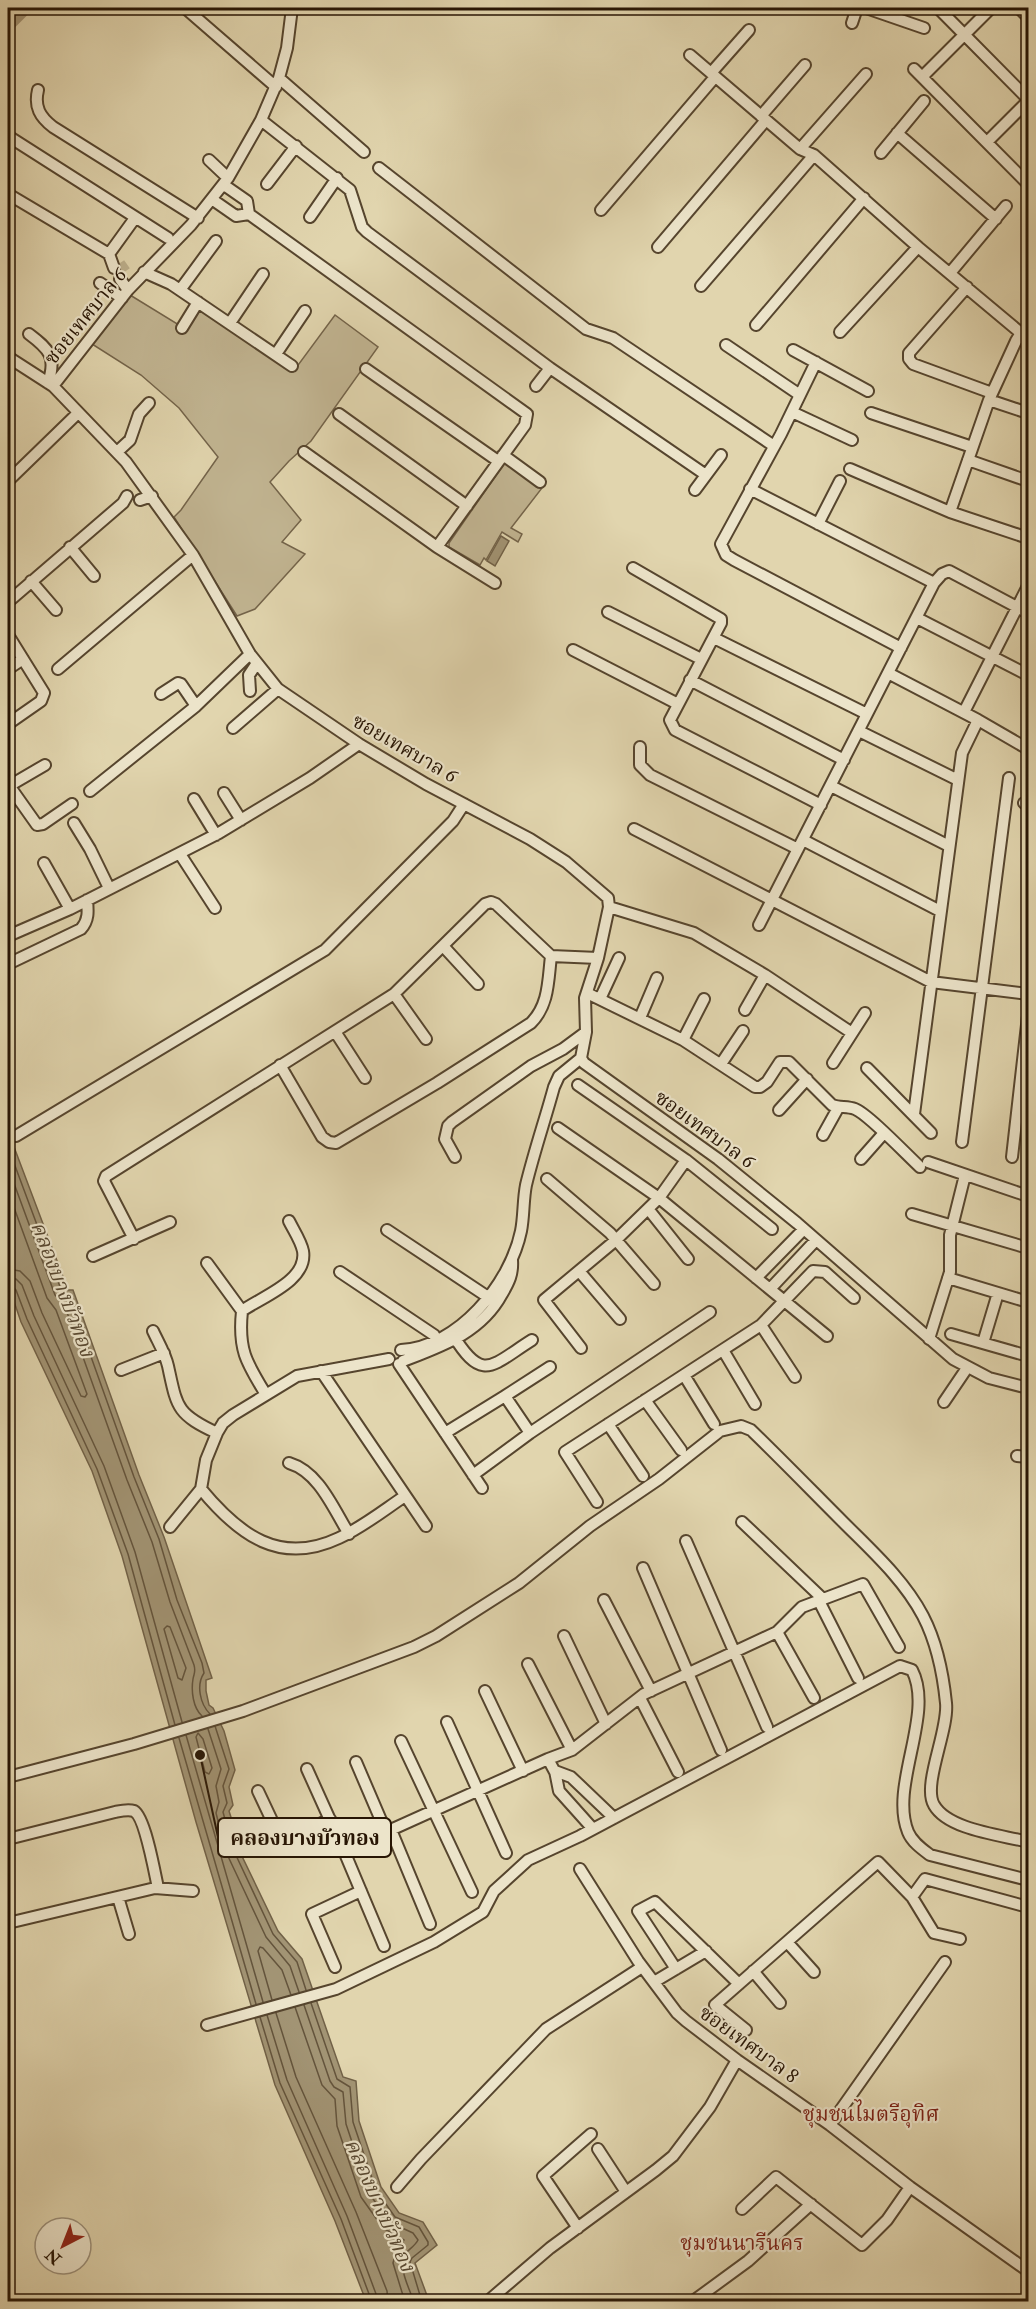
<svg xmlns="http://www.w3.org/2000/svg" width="1036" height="2309" font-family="'IM FELL Double Pica','Noto Serif Thai',serif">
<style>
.green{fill:#c1b491;stroke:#74644a;stroke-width:1.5}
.water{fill:#a29474;stroke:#716147;stroke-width:1.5}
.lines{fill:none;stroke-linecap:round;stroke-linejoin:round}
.shore{stroke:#64543c;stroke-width:1.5}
.river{stroke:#a29474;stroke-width:16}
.minor-tunnel{stroke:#bcaf8c;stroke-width:10;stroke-dasharray:10 5;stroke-linecap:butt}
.minor-casing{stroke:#56452e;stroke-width:14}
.minor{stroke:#ece4ca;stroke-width:10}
.labels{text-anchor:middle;stroke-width:4.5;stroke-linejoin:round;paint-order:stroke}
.street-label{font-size:20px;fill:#271504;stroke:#ece4ca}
.water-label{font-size:21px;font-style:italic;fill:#584831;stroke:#ece4ca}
.neighbourhood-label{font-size:21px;fill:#7a1f14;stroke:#ece4ca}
.leader{fill:none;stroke:#271504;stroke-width:2}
.callout-dot{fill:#271504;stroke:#ece4ca;stroke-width:2}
.callout{fill:#ece4ca;stroke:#271504;stroke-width:2}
.callout-label{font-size:21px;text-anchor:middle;font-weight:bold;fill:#271504}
</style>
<rect width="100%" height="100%" fill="#e1d5ae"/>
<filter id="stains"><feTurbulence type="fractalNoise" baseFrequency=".00333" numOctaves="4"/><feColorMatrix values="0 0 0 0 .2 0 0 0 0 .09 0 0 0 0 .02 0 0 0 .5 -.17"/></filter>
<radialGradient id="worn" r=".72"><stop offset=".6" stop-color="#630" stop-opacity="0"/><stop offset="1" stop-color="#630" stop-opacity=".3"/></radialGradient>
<path class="green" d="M130,295L187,330L199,309L293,372L335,315L378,347L311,441L289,461L270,482L301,520L282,542L305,554L255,609L237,616L174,517L181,510L218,457L179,408L141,375L92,344Z
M504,464L510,465L542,488L511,528L522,534L518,542L502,532L486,560L484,558L480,565L449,547V543Z"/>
<path class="water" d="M501,536L509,541L495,566L487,561Z
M8,1131L68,1290H73L139,1475L164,1537L212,1678L206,1680V1691L209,1705L213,1708L224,1731L235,1770L229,1787L233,1805L229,1811L236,1833L238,1848L278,1931L302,1959L343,2077L356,2081L359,2121L381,2187L399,2213L423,2222L437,2245L415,2263L429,2301H366L335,2221L275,2085L196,1822L122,1556L92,1471L21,1322L8,1284Z"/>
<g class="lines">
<path class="shore" d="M8,1147L62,1292L70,1298L134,1477L159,1539L177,1600L202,1663L204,1673C196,1685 200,1704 210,1714
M8,1167L55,1295L64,1304L127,1480L152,1542L170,1602L194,1665C196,1672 194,1673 193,1679C191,1691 193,1708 202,1716
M8,1191L47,1298L56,1310L87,1394L85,1397L81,1396L42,1313L30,1281L20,1271L8,1269
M8,1278L16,1279L22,1285L34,1316L104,1466L135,1552L182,1722
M8,1285L12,1286L16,1290L27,1319L97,1469L128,1554L175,1725
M167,1626L170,1627L186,1668L182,1680L178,1678L164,1629Z
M215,1726L229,1769L223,1786L227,1803L223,1812L233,1849L273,1934L297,1962L306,1990
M208,1729L221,1769L216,1786L219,1802L216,1813L226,1852L266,1937L290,1966L299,1992
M198,1733L203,1739L212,1768L209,1774L205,1772L196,1737Z
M186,1735L263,2002
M179,1738L256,2004
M272,2000L258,1951L260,1947L263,1948L282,1970L291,1995
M311,2003L337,2079L350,2087L353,2122L376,2190L395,2217L419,2227L428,2242V2245L412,2258L410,2262L422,2302
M304,2005L330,2081L334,2087L343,2092L346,2124L369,2193L389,2222L413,2233L418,2240C415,2246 409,2249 405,2254C397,2266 410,2290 414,2302
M295,2007L322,2085L335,2099L337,2126L361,2197L383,2228L404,2240L396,2252L393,2263L405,2302
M276,2013L296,2077L356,2212L387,2291L388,2302
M267,2015L287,2080L347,2216L379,2302
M260,2017L280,2083L341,2219L372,2302"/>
<path class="river" d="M8,23L23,8"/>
<path class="minor-tunnel" d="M120,263L127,273"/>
<defs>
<path id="minor" d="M185,8L276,87
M866,8L924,28
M938,8L1028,99
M1019,8L1028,17
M852,23L857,8
M690,55L800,149L814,155L918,247L1028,339
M914,69L1028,184
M711,73L749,30
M922,77L991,8
M279,78L364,152
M38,90C34,107 40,117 53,127L198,218
M761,116L805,65
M261,120L350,190L362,227L367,232L550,368L706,475
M897,133L996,219
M8,136L168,238
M987,142L1028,101
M800,149L866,74
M881,153L924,101
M209,160L228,178
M379,168L586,329L613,338L774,446
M267,184L296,146
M224,185L247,201L249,214
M8,194L109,254
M213,200L236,216L249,214
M601,210L715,77
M249,214L527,414L525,425L437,547
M310,217L337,178
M658,247L766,120
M114,268L109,254L135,218
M144,272L171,284L292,366
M950,273L1006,206
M120,279L128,290
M100,283L122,298
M701,286L814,155
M967,287L909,353V359L913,364L992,393
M180,290L216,241
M230,323L263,274
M756,325L864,198
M182,328L198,302
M840,332L918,247
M1021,333L1016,341L989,400L950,512L1028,538
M29,334C49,349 57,357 48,383
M726,345L800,395
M793,350L868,391
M276,354L305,311
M8,357L53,386L126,462L193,555L250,654L278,689L359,744L426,784L530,839L566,862L608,898L609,907L598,958L585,998L586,1032L581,1058L584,1063L718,1159L797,1223L953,1359L989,1378L1028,1388
M816,362L781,434L721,544L726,555L734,560L901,648
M366,369L498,461
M53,386L128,290L191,225L228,178L261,120L279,78L287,48L292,8
M536,386L550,368
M989,400L1028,413
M792,412L852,440
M871,413L972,447
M339,414L467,506
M117,452L130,440L139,414L149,403
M304,452L437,547L495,583
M503,455L540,482
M968,460L1028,481
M850,469L950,512
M8,481L78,413
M750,489L934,583
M695,490L721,455
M140,500L152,496
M818,524L840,481
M70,547L94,576
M633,568L721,619V623L670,720L675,730L821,805
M31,581L56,610
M8,602L123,503L127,496
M608,612L701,659
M917,618L1028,675
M8,635L44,693L41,701L8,724
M714,638L867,714
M573,650L678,704
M8,669L23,659
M58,669L193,555
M888,673L978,720L1028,749
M690,680L844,760
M250,691L249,675L257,663
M161,694L178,683L181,684L196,706
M964,712L1028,586
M233,728L278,689
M859,731L958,780
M640,747V765L650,775L798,849
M8,784L37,825L43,824L72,804
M9,786L45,765
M831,786L949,846
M90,791L196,706L250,654
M224,793L241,820
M194,799L216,835
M1024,803L1028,804
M74,823L90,849L109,888
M634,829L931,982L1028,994
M803,840L940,911
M180,854L215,908
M44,863L70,909
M609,907L694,933L765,975L852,1033
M759,925L934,583L942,574L949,571L1028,613
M8,936L70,909L219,833L310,778L359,744
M443,946L478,984
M8,964L81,929C89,920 88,911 87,900
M587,993L683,1040L755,1087H760L767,1082L780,1062H789L832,1105C840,1108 847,1106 855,1109C868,1114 907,1155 920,1167
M394,994L426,1039
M600,999L619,958
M745,1010L765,975
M640,1018L657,978
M336,1033L365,1078
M683,1040L704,999
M833,1063L865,1013
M721,1064L743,1031
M280,1065L322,1137L329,1142L336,1143L437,1083L531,1023C549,1005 548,981 551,956
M867,1068L931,1133
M578,1085L686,1160
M779,1110L807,1079
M914,1114L962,753L978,720
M558,1128L659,1198L616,1240L544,1300L581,1348
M823,1135L838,1108
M16,1136L325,950L453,821L464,804
M962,1142L1009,778
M455,1157L445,1139L448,1126L452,1122L531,1066L563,1049L586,1032
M1012,1157L1028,1016
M861,1159L884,1133
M928,1162L1028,1196
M547,1179L610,1233L654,1284
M649,1210L688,1259
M912,1214L1028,1248
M772,1229L686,1160L659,1198L827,1336
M387,1230L494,1301
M134,1239L104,1181L106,1176L394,994L485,904L491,902L496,904L551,956L598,958
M93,1256L170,1222
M207,1263L242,1311
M579,1271L620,1319
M340,1272L434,1335L440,1344
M756,1278L804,1229
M948,1278L1028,1302
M770,1289L816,1240
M761,1325L795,1377
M153,1331C158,1342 165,1353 168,1366C177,1407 176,1414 217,1433
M951,1334L1028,1356
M453,1335C483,1384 492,1365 532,1340
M929,1339L950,1272V1235L965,1175
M983,1343L998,1293
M401,1350C458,1347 510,1284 521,1231C524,1216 523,1200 526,1185C534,1152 545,1120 554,1087L559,1076L581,1058
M723,1350L755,1404
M389,1359L297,1376L233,1415L223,1423L217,1433L206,1460L201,1489C239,1535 280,1566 339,1538C363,1527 384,1510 405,1496
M403,1361C442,1346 481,1333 502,1294C509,1282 513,1274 512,1260
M399,1364L482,1488
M121,1370L164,1353
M321,1371L426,1526
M684,1375L714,1424
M265,1393C246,1362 238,1349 242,1311C261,1297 308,1281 303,1251C301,1241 294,1231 289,1221
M505,1396L550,1367
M645,1400L681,1450
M944,1402L967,1368
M608,1424L643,1476
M445,1433L505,1396L530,1433
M1017,1456L1028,1457
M289,1463C319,1472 333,1508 349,1534
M473,1475L530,1433L710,1312
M597,1502L565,1452L761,1325L813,1271L825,1272L854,1298
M742,1522L823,1599
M170,1527L201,1489
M686,1541L767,1727
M643,1568L721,1750
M604,1600L651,1691
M819,1601L858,1678
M777,1632L814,1698
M564,1636L606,1724
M528,1664L572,1750
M485,1691L523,1771
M640,1698L678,1772
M447,1722L506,1853
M401,1741L472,1892
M548,1759L572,1750L644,1694L777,1632L802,1607L863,1584L899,1647
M356,1762L386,1832
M307,1769L344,1851L384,1946
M8,1777L134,1744L243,1711L414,1647L436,1636L519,1583L590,1526L659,1479L720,1431L741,1426L751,1430C782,1460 813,1492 844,1523C873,1552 904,1580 923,1616C937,1643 943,1673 946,1703C949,1730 922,1785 934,1805C948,1830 1002,1835 1028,1842
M258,1791L282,1842L330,1819
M593,1829L559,1791L555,1771L571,1777L614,1818
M391,1830L430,1924
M8,1839L115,1812C120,1811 128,1809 134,1811C145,1817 155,1874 158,1888
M344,1851L548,1759L555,1772
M580,1869L638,1961L677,2013L686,2021L737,2060L830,2125L910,2187L1028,2271
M118,1897L129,1934
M8,1923L155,1888L193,1891
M960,1939L934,1933L912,1897L925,1879L1028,1907
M787,1942L814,1972
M335,1967L312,1914L361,1891
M676,1969L638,1911L655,1902L739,1984
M753,1971L780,2003
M654,1982L706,1951
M207,2025L336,1989L434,1942L483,1912L494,1891L528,1860L580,1836L900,1666L912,1670C935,1714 889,1786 908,1832C912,1842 922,1849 930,1855L1028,1880
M746,2030L715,2005L878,1862L912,1897
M830,2125L945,1962
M598,2149L626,2192
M397,2187L421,2159L546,2029L642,1967
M742,2209L776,2177L862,2245L887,2220L910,2187
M578,2228L543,2176L591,2134
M487,2302L550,2248L656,2170L673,2156L710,2107L737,2060
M692,2302L748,2261L811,2204"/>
</defs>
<use href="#minor" class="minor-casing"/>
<use href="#minor" class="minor"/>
</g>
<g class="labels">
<g class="street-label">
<text transform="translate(85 316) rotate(-51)" y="7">ซอยเทศบาล 6</text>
<text transform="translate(405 748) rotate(30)" y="7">ซอยเทศบาล 6</text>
<text transform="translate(705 1129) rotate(36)" y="7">ซอยเทศบาล 6</text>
<text transform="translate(749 2044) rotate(36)" y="7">ซอยเทศบาล 8</text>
</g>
<g class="water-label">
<text transform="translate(63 1289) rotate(69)" y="7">คลองบางบัวทอง</text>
<text transform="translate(380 2205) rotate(66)" y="7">คลองบางบัวทอง</text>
</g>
<g class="neighbourhood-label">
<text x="871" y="2121">ชุมชนไมตรีอุทิศ</text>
<text x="742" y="2250">ชุมชนนารีนคร</text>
</g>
</g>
<path class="leader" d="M200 1755L218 1837"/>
<circle class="callout-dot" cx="200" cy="1755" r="6"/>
<rect class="callout" x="218" y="1818" width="173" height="39" rx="6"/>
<g class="callout-label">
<text x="305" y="1845">คลองบางบัวทอง</text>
</g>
<rect width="1036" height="2309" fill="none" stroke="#e1d5ae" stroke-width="30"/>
<rect x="9" y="9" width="1018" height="2291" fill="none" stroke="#271504" stroke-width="3"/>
<rect x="15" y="15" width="1006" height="2279" fill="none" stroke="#271504" stroke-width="1.5"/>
<g transform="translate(63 2246) rotate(222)"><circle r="28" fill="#ece4ca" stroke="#9d917b" stroke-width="1.5"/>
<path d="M0-4.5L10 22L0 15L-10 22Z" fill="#8f2418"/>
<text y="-9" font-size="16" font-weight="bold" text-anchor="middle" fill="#271504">N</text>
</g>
<rect width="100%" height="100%" filter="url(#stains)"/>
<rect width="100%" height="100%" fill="url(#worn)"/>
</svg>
